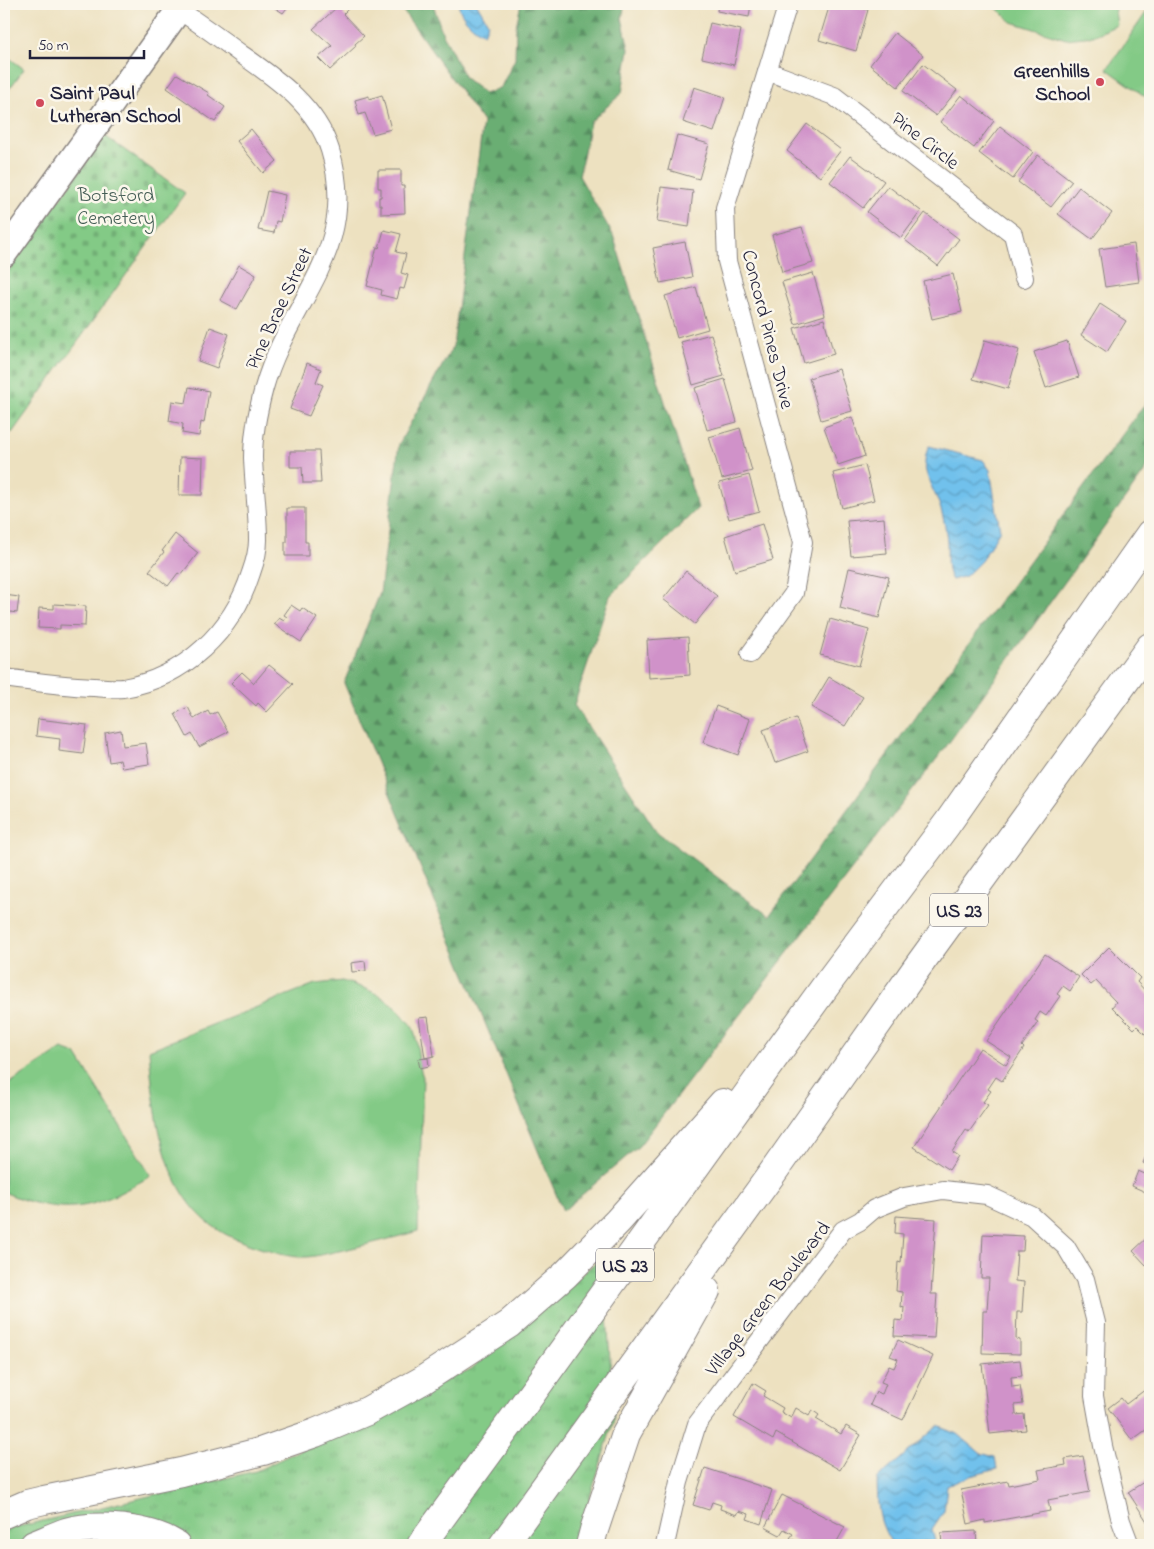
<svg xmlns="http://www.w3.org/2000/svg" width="1154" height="1549" font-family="'Indie Flower',sans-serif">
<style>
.grass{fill:url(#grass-tufts);stroke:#527660}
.forest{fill:url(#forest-firs);stroke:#466857}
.cemetery{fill:url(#cemetery-stones);stroke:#527660}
.pitch{fill:#83ca86;stroke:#527660}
.water{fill:url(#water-waves);stroke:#4a7294}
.building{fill:#d092c9}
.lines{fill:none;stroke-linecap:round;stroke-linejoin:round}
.street-casing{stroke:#88827e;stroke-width:20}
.secondary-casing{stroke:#88827e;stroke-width:28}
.highway-casing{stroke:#88827e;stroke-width:30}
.street{stroke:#fff;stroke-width:18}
.secondary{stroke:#fff;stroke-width:25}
.highway{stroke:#fff;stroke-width:28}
.poi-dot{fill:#d1495b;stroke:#fbf7ec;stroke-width:2}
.labels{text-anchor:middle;stroke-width:5;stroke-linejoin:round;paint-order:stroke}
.shield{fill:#fbf7ec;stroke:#636270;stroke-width:1}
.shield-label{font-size:19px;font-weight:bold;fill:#22223b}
.poi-label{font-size:20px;font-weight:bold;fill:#22223b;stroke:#fbf7ec;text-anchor:end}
.street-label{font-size:20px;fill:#22223b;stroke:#fbf7ec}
.park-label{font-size:20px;fill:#445d55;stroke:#fbf7ec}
</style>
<defs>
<pattern id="grass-tufts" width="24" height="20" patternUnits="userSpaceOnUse" patternTransform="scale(1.25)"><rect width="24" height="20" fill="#83ca86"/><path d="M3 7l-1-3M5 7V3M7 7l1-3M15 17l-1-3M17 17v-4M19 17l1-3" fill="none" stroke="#71ad75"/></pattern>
<pattern id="forest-firs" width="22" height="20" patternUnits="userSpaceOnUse" patternTransform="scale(1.25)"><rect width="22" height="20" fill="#6aae73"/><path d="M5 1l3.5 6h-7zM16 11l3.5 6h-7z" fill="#578d60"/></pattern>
<pattern id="cemetery-stones" width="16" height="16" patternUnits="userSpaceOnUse" patternTransform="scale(1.25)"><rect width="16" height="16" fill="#83ca86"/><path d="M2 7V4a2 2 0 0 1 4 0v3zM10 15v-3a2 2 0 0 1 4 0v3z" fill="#71ad75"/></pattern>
<pattern id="water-waves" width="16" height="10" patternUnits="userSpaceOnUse" patternTransform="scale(1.25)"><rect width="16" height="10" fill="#71c1ec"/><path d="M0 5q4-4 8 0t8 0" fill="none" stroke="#5c9cc0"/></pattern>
</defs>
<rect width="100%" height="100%" fill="#fbf7ec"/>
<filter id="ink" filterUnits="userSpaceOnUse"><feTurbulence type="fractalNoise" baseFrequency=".02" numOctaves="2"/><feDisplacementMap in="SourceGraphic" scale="10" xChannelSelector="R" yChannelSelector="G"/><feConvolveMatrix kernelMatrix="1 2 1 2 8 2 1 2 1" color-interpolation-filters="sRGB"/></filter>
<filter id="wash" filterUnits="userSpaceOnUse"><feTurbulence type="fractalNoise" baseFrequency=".0096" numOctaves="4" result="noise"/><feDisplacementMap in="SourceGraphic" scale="20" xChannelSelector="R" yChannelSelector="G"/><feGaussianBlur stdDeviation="1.12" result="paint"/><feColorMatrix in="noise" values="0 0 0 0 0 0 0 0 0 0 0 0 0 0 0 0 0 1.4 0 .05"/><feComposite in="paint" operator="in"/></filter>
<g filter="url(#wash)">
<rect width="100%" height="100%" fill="#ede1c0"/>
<path class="grass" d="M603,1256L614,1420L575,1545H4V1530L256,1471L471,1369Z"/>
<path class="forest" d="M398,4H433L442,32L465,78L485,94L501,87L515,59L516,26L521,4H625L622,18L629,49L622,93L590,122L579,176L613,235L698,508L610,596L574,705L657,832L769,916L1150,397V464L945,748L639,1146L563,1211L344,683L380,593L399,444L453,346L483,122Z"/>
<path class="cemetery" d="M105,136L185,193L12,433L4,427V277Z"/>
<path class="pitch" d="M992,4H1114L1117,25L1093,36L1066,39L1012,22Z
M1150,7V100L1107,69Z
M4,54L24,69L4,96Z
M342,981C367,988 389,997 405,1018C408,1022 413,1026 414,1031C419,1046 417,1062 423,1077L418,1231C394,1238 369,1244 344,1250C332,1252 319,1256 307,1257C288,1258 269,1251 251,1245C240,1241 227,1236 217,1229C161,1192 154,1110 149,1050L315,984Z
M62,1049L76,1054L151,1176C134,1185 117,1196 98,1202C68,1213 32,1205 4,1192V1087Z"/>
<path class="water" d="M458,4H477L488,23L484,34C472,28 461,17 458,4Z
M929,446L983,460L990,470L1000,530L981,561L966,576L952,580C945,570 948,555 947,543C946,528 943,514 938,501C930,482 919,467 929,446Z
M938,1426L958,1434L980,1453L995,1457L997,1469L970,1476L947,1486L944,1511L932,1529L936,1545H893C877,1521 878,1507 877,1479Z"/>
<g id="blocks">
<path class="building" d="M273,4H290L283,13L272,6Z
M338,4H350L352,5L343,14L364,36L355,44L356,46L330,70L318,58L332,46L313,29L337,7L336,6Z
M718,4H751L749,17L717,11Z
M830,4H848L868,10L856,51L819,40Z
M710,23L741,30L734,65L702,58Z
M895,33L923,55L898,87L870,65Z
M923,64L957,90L936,116L903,91Z
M177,74L209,93L208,95L225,107L215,122L167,88Z
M694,87L725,97L714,132L683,122Z
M382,95L391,129L373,134L365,113L359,115L355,100L369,96V99Z
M961,95L994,121L974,148L940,122Z
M807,124L841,150L820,177L787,151Z
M1000,126L1033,152L1013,179L979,153Z
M251,129L277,161L263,173L237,141Z
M677,135L709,144L699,179L668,170Z
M1038,155L1072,181L1051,207L1018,182Z
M850,156L884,181L863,208L830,182Z
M378,170H401V186H404L405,213L381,214V205H379V197H381V188H378Z
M888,186L921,211L901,238L867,212Z
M661,187L693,191L689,227L657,222Z
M1079,187L1112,213L1092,239L1058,214Z
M267,191L285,195L280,222L276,221L274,233L258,230Z
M925,213L959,239L938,266L905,240Z
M802,227L813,263L782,272L772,235Z
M384,230L401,234L396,252L406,254L401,273L408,275L404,289L400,288L397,299L381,295L382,290L367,286L377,247L379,248Z
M685,242L692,277L660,283L653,248Z
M1134,244L1139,282L1105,287L1099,249Z
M239,265L256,275L237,309L220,300Z
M813,273L825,315L795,324L782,282Z
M953,274L962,312L932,319L923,281Z
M696,287L708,329L677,338L665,296Z
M1100,304L1126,321L1107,352L1081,335Z
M824,319L834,354L804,363L794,328Z
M210,327L229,334L217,368L198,361Z
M711,334L724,376L693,385L681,342Z
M985,340L1019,350L1008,389L973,379Z
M1067,341L1079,377L1046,388L1034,352Z
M307,363L321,369L316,382L323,385L309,416L290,409Z
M839,369L852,411L821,420L809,378Z
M725,379L737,422L707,430L695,388Z
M189,387L209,391L204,423L201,422L199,436L182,433L183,424L169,421L172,401L186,403Z
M852,417L865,456L838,465L824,427Z
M740,428L752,471L722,479L709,437Z
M290,451H319L321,483H303L302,467H290Z
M180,457L203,458L202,495H179Z
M865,465L874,500L842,508L833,473Z
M749,475L759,511L729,519L719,483Z
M287,508H305V542H308V556H285V542H287Z
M884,518L887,553L851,556L847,521Z
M762,524L773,560L735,571L725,536Z
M175,534L198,553L181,575L178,573L168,586L149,571L164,552L162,551Z
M849,568L889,577L879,618L840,608Z
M686,571L717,596L695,624L663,599Z
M4,595L19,597L17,613L4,611Z
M54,604L86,606L85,626L60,625V629L38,628L39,608L54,609Z
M291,605L300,611L302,608L317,618L301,642L274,624L279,618L284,621L287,617L284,615Z
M830,619L869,630L859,666L820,655Z
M688,637L690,675L649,678L647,640Z
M269,665L293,684L267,712L258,703L256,706L231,683L242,672L254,683Z
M829,677L863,697L845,726L811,707Z
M716,706L750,719L738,755L703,742Z
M188,707L194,719L208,711L210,715L217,712L228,732L199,747L192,734L187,737L175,714Z
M796,718L808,751L775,763L763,730Z
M38,719L87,725L83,754L59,751L60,739L36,736Z
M121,730L123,746L146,743L149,764L122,768L120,760L109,762L105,733Z
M1109,947L1140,978L1137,982L1150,996V1039L1137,1026L1134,1029L1112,1007L1116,1002L1096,981L1091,985L1081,975Z
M1045,954L1079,977L1070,991L1063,986L1057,994L1060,996L1046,1016L1040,1012L1035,1020L1038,1022L1022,1046L1024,1048L1002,1081L996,1077L988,1089L991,1091L983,1102L988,1105L969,1132L966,1130L952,1152L958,1156L949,1170L914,1147L980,1048L1006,1065L1011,1057L986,1041Z
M365,961L366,971L352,972L351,963Z
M428,1017L434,1056L425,1058L419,1018Z
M428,1058L429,1066L420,1068L418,1059Z
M1150,1147V1194L1132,1186L1138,1171L1145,1174L1149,1166L1143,1163Z
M896,1216L936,1219L931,1294H937L934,1338L894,1336L895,1320L903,1321L904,1307L901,1308L902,1292L896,1291L898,1262L901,1263L903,1234L895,1233Z
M983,1234L1024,1236L1023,1251H1017L1015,1281L1024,1282L1022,1312H1017L1016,1339L1020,1340V1354L982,1353L983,1311H987L989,1278H981Z
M1150,1235V1264L1149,1262L1146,1265L1133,1251Z
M898,1340L933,1356L903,1420L870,1405L876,1392L882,1394L886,1384L881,1382L889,1366L894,1368L898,1359L890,1356Z
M1020,1360L1022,1376L1011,1377L1012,1387L1020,1386L1023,1404L1015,1405L1016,1415L1024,1414L1026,1430L990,1434L982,1364Z
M753,1383L766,1391L763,1396L783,1408L781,1412L791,1418L796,1408L809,1416L812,1410L819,1415L816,1419L841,1434L846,1426L861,1435L840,1470L776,1433L773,1440L734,1417Z
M1150,1383V1427L1132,1440L1108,1408L1121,1398L1126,1404L1146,1389L1145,1387Z
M1083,1456L1090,1492L1048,1500L1050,1511L985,1523V1520L968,1524L961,1490L1008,1481L1009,1485L1040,1479L1038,1470L1066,1465L1065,1459Z
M705,1468L772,1490L761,1524L747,1519L749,1514L739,1511L737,1515L720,1509L721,1505L712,1502L709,1510L693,1505Z
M1147,1480L1150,1484V1526L1128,1492Z
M782,1495L845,1527L835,1545H812L806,1542L803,1545L790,1538L793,1534L784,1529L780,1535L765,1527Z
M976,1531L977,1545H942L941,1533Z"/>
</g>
</g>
<g filter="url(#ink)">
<use href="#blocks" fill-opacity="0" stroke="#88827e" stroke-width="1"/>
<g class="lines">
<defs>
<path id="street" d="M767,71L834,96L1013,234L1024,278
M750,654L794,593L803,542L727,261L725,208L788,4
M4,678C34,682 64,686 94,687C104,688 114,689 123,688C184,678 233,631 251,573C255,562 258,551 258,540C258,513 254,486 253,458C253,435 258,410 264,388C288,301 361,250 330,150C316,106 278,80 241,54C221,39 200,24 179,10
M665,1545L679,1482L697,1424L843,1230L860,1221L874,1209L904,1197L943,1190L987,1195L1032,1216L1066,1247L1085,1279L1096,1323L1094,1396L1103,1446L1121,1521L1130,1545"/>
<path id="secondary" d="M4,254L183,4"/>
<path id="highway" d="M4,1514L27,1504L44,1500L181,1472L263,1451L315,1433L367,1411L423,1380L509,1324L565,1275L618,1221L723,1103
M34,1545C44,1541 55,1536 66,1532C97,1523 149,1528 176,1545
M421,1545L517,1414L827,984L947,824L1150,534
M503,1545L771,1175L916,969L1150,647
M590,1545L594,1530L626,1434L706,1291"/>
</defs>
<use href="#street" class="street-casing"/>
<use href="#secondary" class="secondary-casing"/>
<use href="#highway" class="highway-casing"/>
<use href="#street" class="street"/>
<use href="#secondary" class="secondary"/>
<use href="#highway" class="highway"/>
</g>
</g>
<g class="poi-dot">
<circle cx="1100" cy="82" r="5"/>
<circle cx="40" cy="103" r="5"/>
</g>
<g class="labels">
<g class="shield">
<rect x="930" y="893.5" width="58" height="33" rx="4"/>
<rect x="596" y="1248.5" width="58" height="33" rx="4"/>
</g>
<g class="shield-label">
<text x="959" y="917">US 23</text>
<text x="625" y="1272">US 23</text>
</g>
<g class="poi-label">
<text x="1090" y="77">Greenhills<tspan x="1090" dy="23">School</tspan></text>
<text x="50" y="99" text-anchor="start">Saint Paul<tspan x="50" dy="23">Lutheran School</tspan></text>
</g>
<g class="street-label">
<text transform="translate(926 140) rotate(38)" y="7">Pine Circle</text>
<text transform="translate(278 308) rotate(-65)" y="7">Pine Brae Street</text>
<text transform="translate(769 329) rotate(76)" y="7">Concord Pines Drive</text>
<text transform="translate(767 1298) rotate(-52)" y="7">Village Green Boulevard</text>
</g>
<g class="park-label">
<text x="116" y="201">Botsford<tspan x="116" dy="23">Cemetery</tspan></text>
</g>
</g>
<rect width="1154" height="1549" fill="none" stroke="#fbf7ec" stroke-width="20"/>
<path d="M30 50v8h114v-8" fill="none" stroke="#22223b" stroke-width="2.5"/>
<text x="38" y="50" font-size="15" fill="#22223b" stroke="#fbf7ec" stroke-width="4" paint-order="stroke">50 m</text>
</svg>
